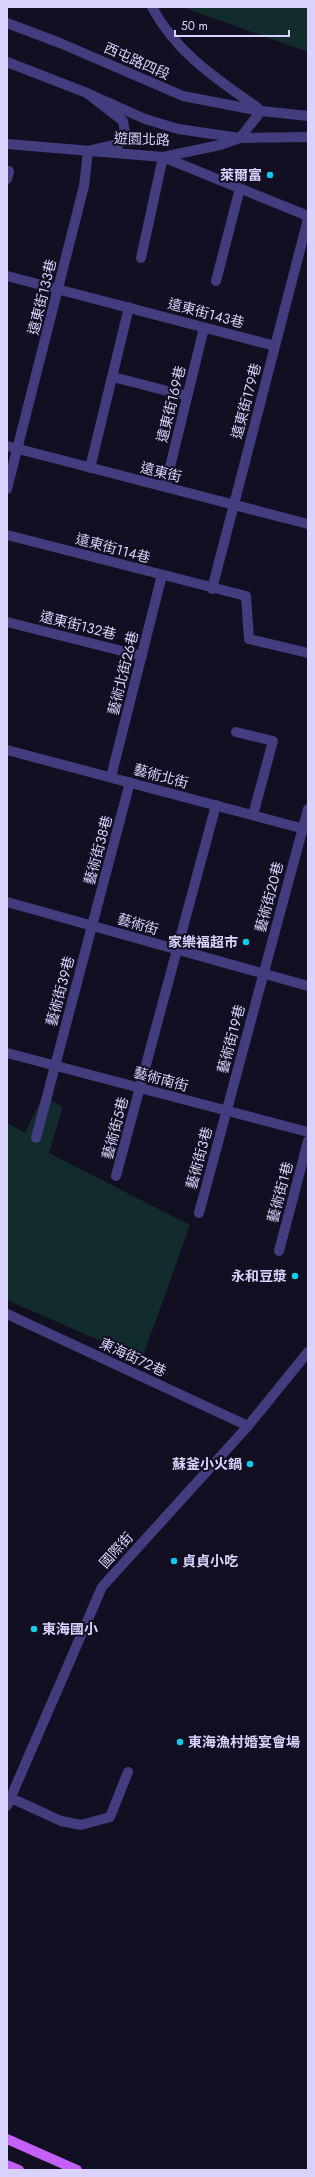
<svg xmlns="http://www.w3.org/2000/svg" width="315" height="2177" font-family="Jost,'Noto Sans TC',sans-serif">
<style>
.green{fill:#122b2c}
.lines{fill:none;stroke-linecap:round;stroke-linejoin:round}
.minor{stroke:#423d7e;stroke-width:10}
.major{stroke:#c560f6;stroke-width:10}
.poi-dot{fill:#0dccee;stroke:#130f22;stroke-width:1.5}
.labels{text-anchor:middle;stroke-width:4;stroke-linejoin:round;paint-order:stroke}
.street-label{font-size:14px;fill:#d9d2fd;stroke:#130f22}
.poi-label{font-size:14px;font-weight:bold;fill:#d9d2fd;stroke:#130f22;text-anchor:end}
</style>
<rect width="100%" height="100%" fill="#130f22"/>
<path class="green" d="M182,7H308V52Z
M43,1096L63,1107L49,1153L190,1225L142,1359L7,1300V1123L25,1133Z"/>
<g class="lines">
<path class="minor" d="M152,7C176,53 217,79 258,108
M7,23L60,43L183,96L261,111L308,116
M7,62L87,93L145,119L178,129L240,138L308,137
M7,144L163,157L220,145L240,138L261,111
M7,179L9,171
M141,258L163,157L308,216
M7,276L275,346
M216,281L240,188
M113,377L187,396
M7,446L308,524
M90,468L129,307
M165,487L204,328
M7,489L84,186L88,151L119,144L125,133L123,121L87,93
M7,535L246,596L249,639L308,653
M212,589L308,219
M7,622L142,656
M236,732L273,741L253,815
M7,750L308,830
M111,777L162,575
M7,902L308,986
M7,1053L308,1132
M36,1138L130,782
M116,1176L216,805
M199,1213L308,809
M279,1251L308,1141
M7,1314L248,1426
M11,1798L61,1821L81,1825L110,1817L128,1772
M7,1806L102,1587L248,1426L308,1352"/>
<path class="major" d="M7,2139L77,2170
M7,2165L19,2170"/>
</g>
<g class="poi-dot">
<circle cx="270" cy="175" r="4"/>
<circle cx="246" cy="942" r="4"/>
<circle cx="295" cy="1276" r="4"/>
<circle cx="250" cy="1464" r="4"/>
<circle cx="174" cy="1561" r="4"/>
<circle cx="34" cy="1629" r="4"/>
<circle cx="180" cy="1742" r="4"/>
</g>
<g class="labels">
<g class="street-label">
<text transform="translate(137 61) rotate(24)" y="5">西屯路四段</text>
<text transform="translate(142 139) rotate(2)" y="5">遊園北路</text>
<text transform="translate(42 297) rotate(-76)" y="5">遠東街133巷</text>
<text transform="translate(206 313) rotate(15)" y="5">遠東街143巷</text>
<text transform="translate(246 401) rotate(-75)" y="5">遠東街179巷</text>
<text transform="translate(171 404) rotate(-76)" y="5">遠東街169巷</text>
<text transform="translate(161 472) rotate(14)" y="5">遠東街</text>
<text transform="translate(113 548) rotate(15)" y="5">遠東街114巷</text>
<text transform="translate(78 625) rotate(14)" y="5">遠東街132巷</text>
<text transform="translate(123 673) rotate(-76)" y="5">藝術北街26巷</text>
<text transform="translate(161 776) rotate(15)" y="5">藝術北街</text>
<text transform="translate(98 850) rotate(-75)" y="5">藝術街38巷</text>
<text transform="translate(269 897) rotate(-75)" y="5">藝術街20巷</text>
<text transform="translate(138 924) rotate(16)" y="5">藝術街</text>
<text transform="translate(60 991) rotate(-75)" y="5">藝術街39巷</text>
<text transform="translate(231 1039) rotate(-75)" y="5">藝術街19巷</text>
<text transform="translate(161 1079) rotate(15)" y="5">藝術南街</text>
<text transform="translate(115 1128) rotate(-75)" y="5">藝術街5巷</text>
<text transform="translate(199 1158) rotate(-75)" y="5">藝術街3巷</text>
<text transform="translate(280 1192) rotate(-75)" y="5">藝術街1巷</text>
<text transform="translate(133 1357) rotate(25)" y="5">東海街72巷</text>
<text transform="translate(116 1550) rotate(-48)" y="5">國際街</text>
</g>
<g class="poi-label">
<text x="262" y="180">萊爾富</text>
<text x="238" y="947">家樂福超市</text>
<text x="287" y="1281">永和豆漿</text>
<text x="242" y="1469">蘇釜小火鍋</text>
<text x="182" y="1566" text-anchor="start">貞貞小吃</text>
<text x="42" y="1634" text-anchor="start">東海國小</text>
<text x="188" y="1747" text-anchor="start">東海漁村婚宴會場</text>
</g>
</g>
<rect width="315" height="2177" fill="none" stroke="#d9d2fd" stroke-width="16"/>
<path d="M175 30v6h114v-6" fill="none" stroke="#d9d2fd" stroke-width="2"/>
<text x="181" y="30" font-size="12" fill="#d9d2fd" stroke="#130f22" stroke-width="3" paint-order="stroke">50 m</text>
</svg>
